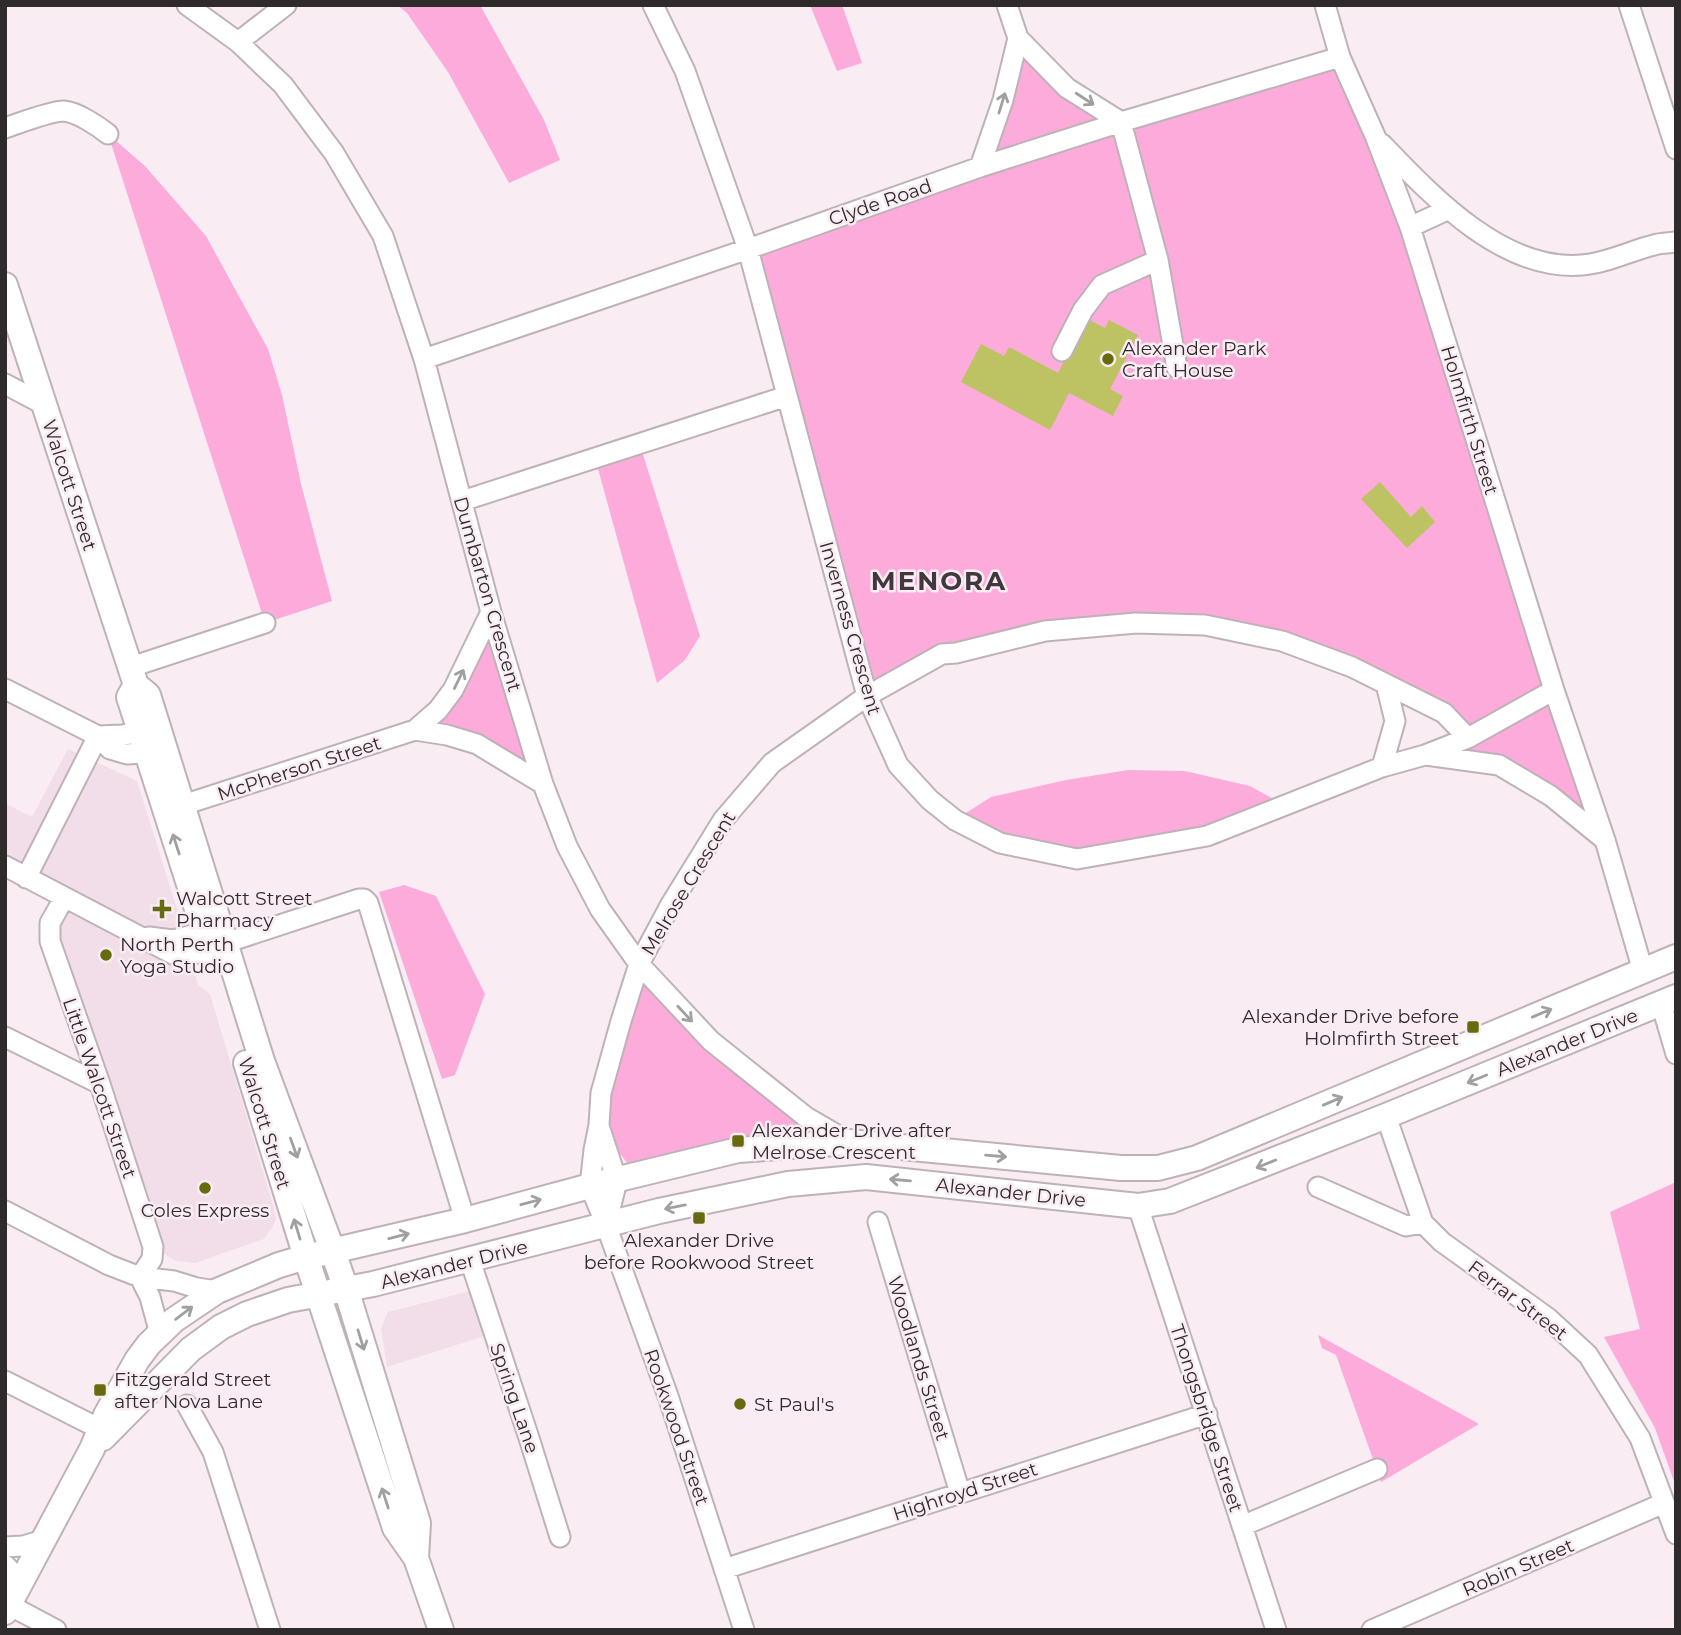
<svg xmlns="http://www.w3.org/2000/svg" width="1681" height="1635" font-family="Montserrat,sans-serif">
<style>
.built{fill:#f2dee9}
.green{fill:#fcabdb}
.building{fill:#bdc362}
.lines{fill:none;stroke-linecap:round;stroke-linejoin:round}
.minor-casing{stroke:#beb2b8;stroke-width:23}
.major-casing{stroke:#beb2b8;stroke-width:28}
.minor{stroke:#fff;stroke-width:19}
.major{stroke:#fff;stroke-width:24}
.oneway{stroke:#a1a0a0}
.poi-dot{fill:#676b0d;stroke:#f9ecf3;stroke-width:2.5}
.labels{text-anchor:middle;stroke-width:5;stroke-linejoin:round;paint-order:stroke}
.street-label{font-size:19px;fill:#2f2b2d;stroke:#f9ecf3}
.poi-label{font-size:19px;fill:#2f2b2d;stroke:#f9ecf3;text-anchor:start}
.district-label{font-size:26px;font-weight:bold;letter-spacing:2px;fill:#41373c;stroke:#f9ecf3}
</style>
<rect width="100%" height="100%" fill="#f9ecf3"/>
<path class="built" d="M68,749L137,781L177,909L198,985L210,994L273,1205L276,1219L272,1228L264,1239L195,1263L176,1261L153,1247L50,941L64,898L5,866L6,804L32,817Z
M478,1289L494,1333L387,1367L381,1328L388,1312Z"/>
<path class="green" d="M397,5H480L544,120L560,160L509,183L448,72L407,13Z
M810,5H842L862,63L837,71Z
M1018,38L1121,122L1340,57L1376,138L1605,840L1499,765L1425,755L1467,738L1444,713L1282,641L1136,623L942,654L867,696L748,249L980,167Z
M108,134L145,166L206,236L268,349L282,395L301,484L332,601L265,623Z
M640,445L700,636L685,660L657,683L595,458Z
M491,612L543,784L477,744L415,730L453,690Z
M1128,770L1185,771L1250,786L1284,805L1207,836L1077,859L955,820L991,797L1066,780Z
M404,885L436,896L485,994L455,1075L442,1079L379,892Z
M639,964L711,1041L849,1142L630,1167L599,1125Z
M1676,1182V1487L1655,1428L1604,1337L1640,1329L1610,1212Z
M1318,1335L1479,1424L1381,1482L1336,1355L1322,1348Z"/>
<path class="building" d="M1086,318L1105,328L1109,320L1138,335L1110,389L1123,396L1113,416L1069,393L1050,430L961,382L981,344L1004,356L1009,347L1058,373Z
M1380,482L1411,517L1422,506L1435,522L1407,548L1361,499Z"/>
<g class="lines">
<defs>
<path id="minor" d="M187,5L238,42L283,85L334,153L383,236L424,359L491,612L543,784L567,846L600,909L639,964L711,1041L806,1117L849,1142
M653,5L685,71L748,249L867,696L898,765L930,800L955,820L1000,843L1077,859L1207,836L1382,767L1425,755L1468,738L1554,690
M1007,5L1018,38L1067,88L1121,122L1158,260L1177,368
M1325,5L1340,57L1376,138L1410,227L1554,690L1605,840L1643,971
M1629,5L1676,149
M238,42L286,5
M5,128C20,123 50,111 64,111C77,112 98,126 108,134
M1382,144C1432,196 1503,272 1582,265C1607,263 1630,251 1654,245C1661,243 1669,243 1676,242
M980,167L1003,100L1018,38
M1410,227L1449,209
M1062,351L1083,310L1102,285L1158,260
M424,359L748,249L980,167L1121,122L1340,57
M5,384L43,404
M462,501L787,396
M131,667L265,623
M5,689L98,736L110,749L127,754L161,752
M415,730L447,735L477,744L543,784
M98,736L122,735L152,731
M1426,755L1499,765L1551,796L1605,840
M1382,767L1395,721L1386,684
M183,805L415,730L438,710L453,690L491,612
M5,866L175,955L211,952L225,943L359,899H364L368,903L465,1220
M26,878L98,736
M64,898L50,923V941L100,1084L153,1247L152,1259L140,1277
M149,937L173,940L204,932L225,943
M1661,1003L1676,1054
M5,1037L100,1084
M1386,1116L1423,1223L1442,1242L1548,1318L1588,1355L1640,1438L1676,1534
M599,1126L617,1181L606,1225
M1318,1187L1406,1226L1423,1223
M1138,1206L1276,1630
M5,1211L109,1265L140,1277L174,1281L197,1288L217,1291
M878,1222L960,1493
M470,1260L529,1438L560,1537
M140,1277L150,1297L160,1334
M5,1381L100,1429
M187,1405L213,1452L270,1630
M1242,1526L1377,1469
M5,1547L23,1546L44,1540
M5,1565L9,1569L17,1590
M724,1569L1207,1414
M9,1605L56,1630
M744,1630L668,1396L606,1225L590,1186L594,1150L599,1125L601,1093L621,1021L639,964L671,904L723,820L772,763L867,696L942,654L956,653L1045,631L1136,623L1205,625L1282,641L1352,667L1444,713L1468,738
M1372,1630L1664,1503"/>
<path id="major" d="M5,285L136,685L148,695L262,1061L333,1252L346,1289L418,1523L416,1558
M136,685L129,697L199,915
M246,1063L306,1257L395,1528L416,1558L441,1630
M103,1438L191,1349L221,1327L247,1314L288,1300L373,1284L659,1211L788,1184L866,1177L1138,1206L1170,1201L1386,1116L1676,997
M5,1612L92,1449L106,1415L137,1360L149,1344L174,1320L217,1291L279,1265L306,1257L465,1220L590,1186L738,1150L849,1142L1121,1168H1158L1197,1158L1676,957"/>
</defs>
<use href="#minor" class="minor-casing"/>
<use href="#major" class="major-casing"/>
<use href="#minor" class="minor"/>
<use href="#major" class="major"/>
</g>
<defs><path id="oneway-shaft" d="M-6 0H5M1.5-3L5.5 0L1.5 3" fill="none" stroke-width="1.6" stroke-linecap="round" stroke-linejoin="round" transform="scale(1.75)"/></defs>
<g class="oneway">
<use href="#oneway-shaft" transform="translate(1085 99) rotate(33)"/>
<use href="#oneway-shaft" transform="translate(1002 103) rotate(-73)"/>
<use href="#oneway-shaft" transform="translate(459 679) rotate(-64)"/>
<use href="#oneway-shaft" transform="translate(176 844) rotate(-108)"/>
<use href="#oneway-shaft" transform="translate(1542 1013) rotate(-23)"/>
<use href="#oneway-shaft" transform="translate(685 1014) rotate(47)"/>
<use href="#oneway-shaft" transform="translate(1477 1079) rotate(158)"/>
<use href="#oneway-shaft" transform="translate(1333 1101) rotate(-23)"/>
<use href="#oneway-shaft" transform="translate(294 1148) rotate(70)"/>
<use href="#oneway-shaft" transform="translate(996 1156) rotate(5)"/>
<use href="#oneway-shaft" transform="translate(1266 1164) rotate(158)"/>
<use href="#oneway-shaft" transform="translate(900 1180) rotate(-175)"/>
<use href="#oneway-shaft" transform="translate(531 1202) rotate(-15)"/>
<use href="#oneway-shaft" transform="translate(675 1207) rotate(169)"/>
<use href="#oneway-shaft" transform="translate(297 1229) rotate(-107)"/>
<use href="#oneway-shaft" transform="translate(399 1236) rotate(-14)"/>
<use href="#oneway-shaft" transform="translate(184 1313) rotate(-37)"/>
<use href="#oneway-shaft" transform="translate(361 1340) rotate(73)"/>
<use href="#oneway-shaft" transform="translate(385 1498) rotate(-108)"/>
</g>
<g class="poi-dot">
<circle cx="1108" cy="359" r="7"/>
<path d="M158.5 898.5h7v7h7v7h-7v7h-7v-7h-7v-7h7z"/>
<circle cx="106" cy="955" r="7"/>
<rect x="1466" y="1020" width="14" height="14" rx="3.5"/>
<rect x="731" y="1134" width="14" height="14" rx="3.5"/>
<circle cx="205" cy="1188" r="7"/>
<rect x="692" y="1211" width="14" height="14" rx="3.5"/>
<rect x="93" y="1383" width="14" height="14" rx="3.5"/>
<circle cx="740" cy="1404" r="7"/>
</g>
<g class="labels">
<g class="street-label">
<text transform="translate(880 202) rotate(-19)" y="7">Clyde Road</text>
<text transform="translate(1470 420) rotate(73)" y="7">Holmfirth Street</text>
<text transform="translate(70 485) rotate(72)" y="7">Walcott Street</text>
<text transform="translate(488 594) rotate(74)" y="7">Dumbarton Crescent</text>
<text transform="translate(851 628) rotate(74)" y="7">Inverness Crescent</text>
<text transform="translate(299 768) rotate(-18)" y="7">McPherson Street</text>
<text transform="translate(688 883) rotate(-59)" y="7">Melrose Crescent</text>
<text transform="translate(1567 1042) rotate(-22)" y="7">Alexander Drive</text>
<text transform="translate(100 1088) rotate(71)" y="7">Little Walcott Street</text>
<text transform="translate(265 1123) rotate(73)" y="7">Walcott Street</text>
<text transform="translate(1011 1192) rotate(6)" y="7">Alexander Drive</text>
<text transform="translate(454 1264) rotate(-14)" y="7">Alexander Drive</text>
<text transform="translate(1518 1300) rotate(37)" y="7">Ferrar Street</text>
<text transform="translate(919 1358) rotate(73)" y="7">Woodlands Street</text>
<text transform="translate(515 1398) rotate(71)" y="7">Spring Lane</text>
<text transform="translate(1207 1418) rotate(72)" y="7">Thongsbridge Street</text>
<text transform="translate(677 1427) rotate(71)" y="7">Rookwood Street</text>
<text transform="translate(965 1491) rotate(-18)" y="7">Highroyd Street</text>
<text transform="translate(1518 1567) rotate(-23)" y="7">Robin Street</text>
</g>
<g class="poi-label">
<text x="1122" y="355">Alexander Park<tspan x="1122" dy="22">Craft House</tspan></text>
<text x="176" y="905">Walcott Street<tspan x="176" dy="22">Pharmacy</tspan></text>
<text x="120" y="951">North Perth<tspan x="120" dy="22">Yoga Studio</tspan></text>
<text x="1459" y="1023" text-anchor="end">Alexander Drive before<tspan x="1459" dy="22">Holmfirth Street</tspan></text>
<text x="752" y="1137">Alexander Drive after<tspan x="752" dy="22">Melrose Crescent</tspan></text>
<text x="205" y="1217" text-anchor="middle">Coles Express</text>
<text x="699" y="1247" text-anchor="middle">Alexander Drive<tspan x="699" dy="22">before Rookwood Street</tspan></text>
<text x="114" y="1386">Fitzgerald Street<tspan x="114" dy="22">after Nova Lane</tspan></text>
<text x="754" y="1411">St Paul's</text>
</g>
<g class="district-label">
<text x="939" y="590">MENORA</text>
</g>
</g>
<rect width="1681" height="1635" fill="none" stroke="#2f2b2d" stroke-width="14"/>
</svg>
